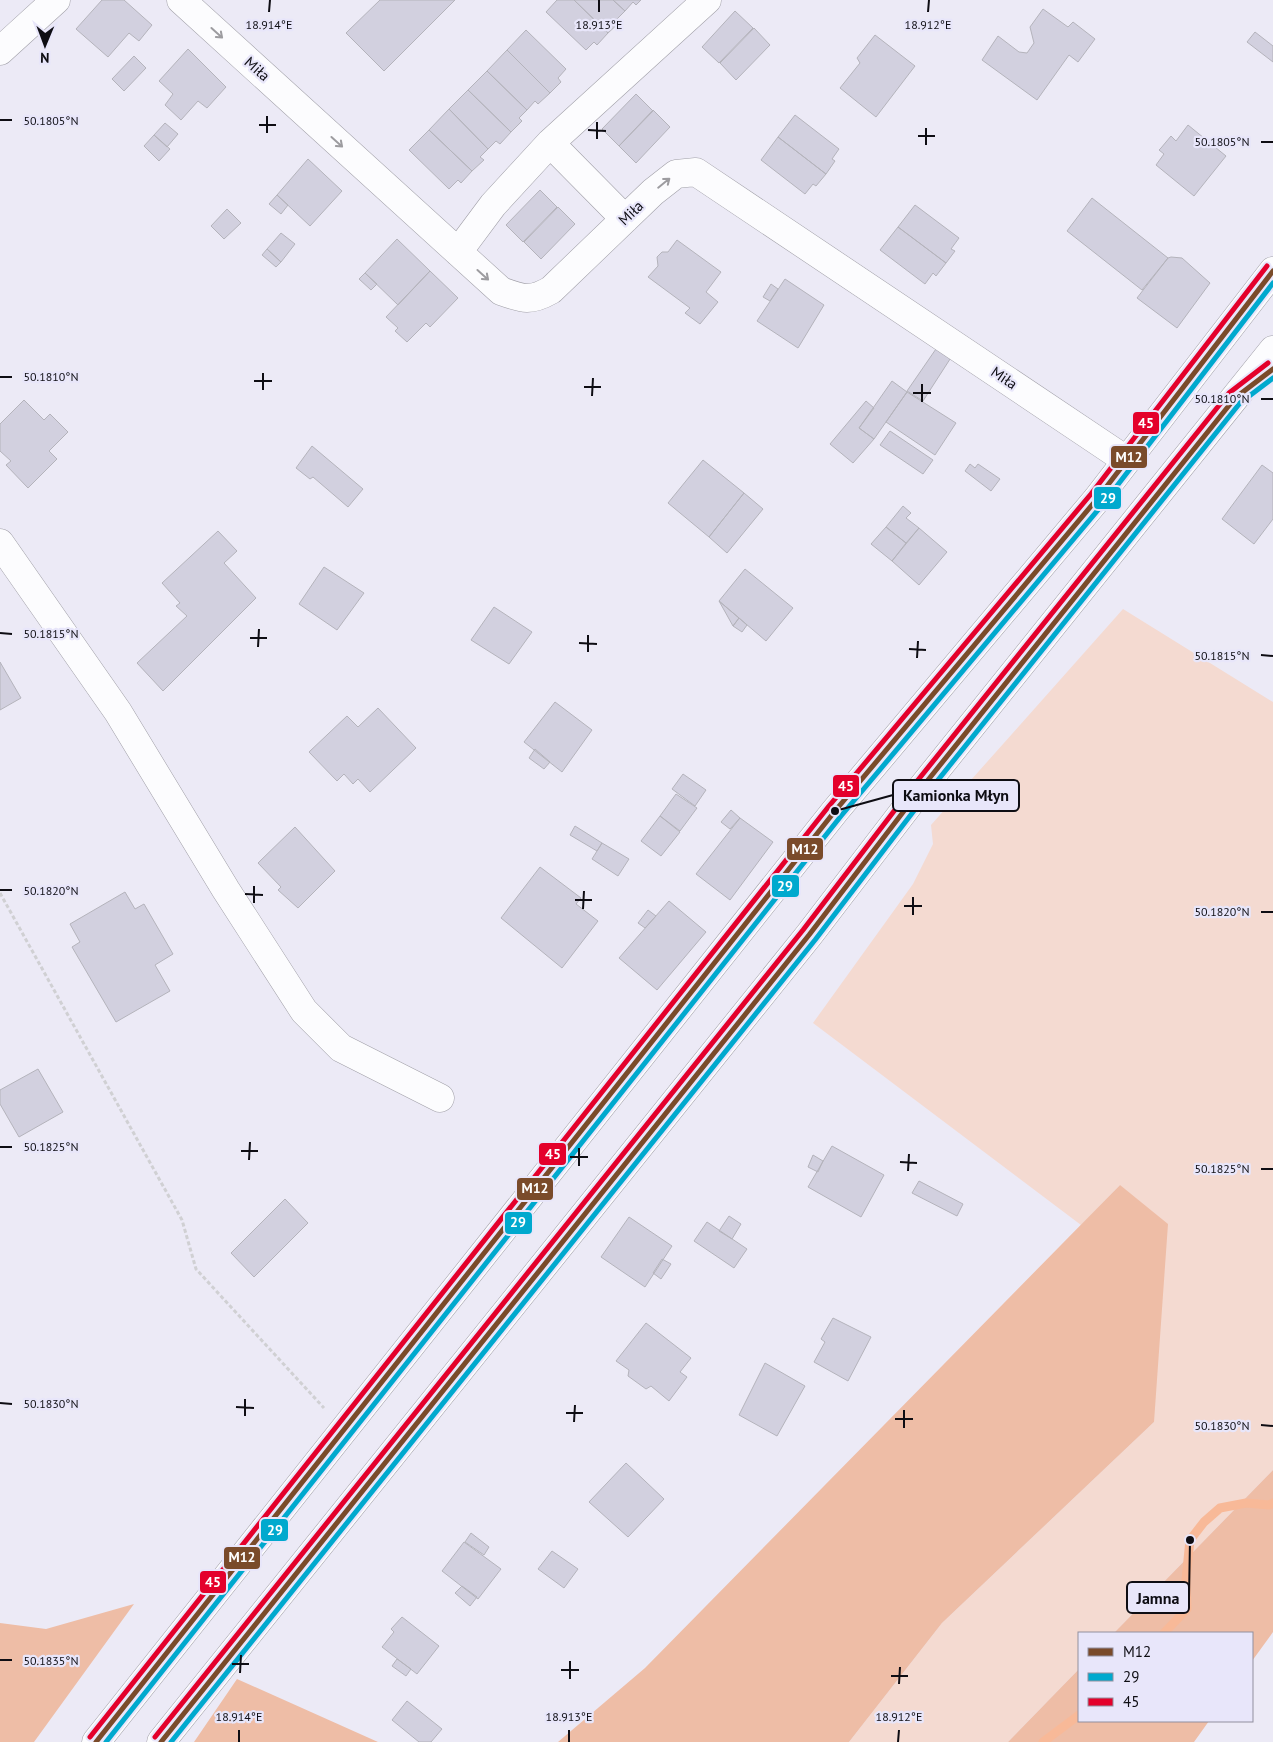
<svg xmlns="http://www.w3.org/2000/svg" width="1273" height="1742" font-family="'PT Sans',sans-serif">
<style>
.green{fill:#f4dad1}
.forest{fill:#eebda6}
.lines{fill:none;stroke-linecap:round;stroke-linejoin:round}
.stream{stroke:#f8b998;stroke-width:9}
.building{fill:#d2d0df;stroke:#b4b3bb}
.minor-casing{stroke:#a09fa7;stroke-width:29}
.major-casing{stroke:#a09fa7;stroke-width:29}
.path{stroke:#d0d0d3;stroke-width:3;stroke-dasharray:4 2.5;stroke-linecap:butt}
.minor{stroke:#fcfcfe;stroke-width:28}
.major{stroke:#fcfcfe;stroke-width:28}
.bus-1-casing{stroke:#e8e6fa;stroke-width:9}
.bus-2-casing{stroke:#e8e6fa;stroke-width:9}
.bus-3-casing{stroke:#e8e6fa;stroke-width:9}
.bus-1{stroke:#7a4b2a;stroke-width:5}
.bus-2{stroke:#00a9ce;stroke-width:5}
.bus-3{stroke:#e4002b;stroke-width:5}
.oneway{stroke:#9d9ca0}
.ticks{fill:none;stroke:#0e0d13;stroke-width:2}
.labels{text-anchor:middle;stroke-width:4.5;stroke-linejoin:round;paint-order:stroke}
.street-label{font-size:15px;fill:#0e0d13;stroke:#e8e6fa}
.ticks-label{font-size:12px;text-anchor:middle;fill:#0e0d13;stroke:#e8e6fa;stroke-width:4.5;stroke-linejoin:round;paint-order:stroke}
.leader{fill:none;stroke:#0e0d13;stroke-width:2}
.callout-dot{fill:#0e0d13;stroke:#e8e6fa;stroke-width:2}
.callout{fill:#e8e6fa;stroke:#0e0d13;stroke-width:2}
.callout-label{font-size:16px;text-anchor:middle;font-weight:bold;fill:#0e0d13}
.line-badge{stroke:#e8e6fa;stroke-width:2}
.badge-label{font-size:14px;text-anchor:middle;font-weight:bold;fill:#fff}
</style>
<rect width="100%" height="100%" fill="#eceaf6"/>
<path class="green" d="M1123,609L1273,702V1470L1114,1633H1079V1669L1008,1742H849L942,1623L1154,1422L1120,1185L1081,1225L813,1023L913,884L933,844L931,825Z"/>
<path class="forest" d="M1120,1185L1168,1224L1154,1422L942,1623L849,1742H558L645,1668Z
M1273,1470V1632L1252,1661V1633H1114Z
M134,1604L34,1742H0V1623L46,1629Z
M1079,1669V1721H1209L1194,1742H1008Z
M237,1679L378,1742H194Z"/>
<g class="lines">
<path class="stream" d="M1164,1633L1187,1609L1186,1580L1190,1540L1204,1522L1220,1508L1246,1503L1269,1505L1273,1503
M1043,1742L1079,1715"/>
</g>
<path class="building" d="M102,0H124L152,25L139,41L129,33L108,57L76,29Z
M380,0H455L384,71L346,33Z
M557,0H574L608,33L597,45L594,42L586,50L546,12Z
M574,0H613L625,11L617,19L620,22L608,33Z
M613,0H641L636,5L633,2L625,11Z
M1043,9L1068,27L1073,22L1095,39L1078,62L1069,55L1037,100L982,60L998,36L1019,52L1027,53L1034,43L1030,27Z
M735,11L753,28L719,63L702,47Z
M754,28L770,45L736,80L720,63Z
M526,30L566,69L558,78L561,82L550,93L507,50Z
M1255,32L1273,46V62L1247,42Z
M875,35L915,66L876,117L840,88L860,63L857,58Z
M188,49L226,87L207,108L198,101L181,120L165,105L173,94L159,81Z
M507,50L550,93L538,104L535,101L527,110L487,71Z
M134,56L146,68L124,91L112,79Z
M487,71L527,110L519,118L522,121L511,132L468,90Z
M468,90L511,132L500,144L496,141L488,149L449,109Z
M636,94L653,111L619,146L602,129Z
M449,109L488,149L480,157L484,160L472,171L429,130Z
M653,110L670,127L636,163L619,146Z
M795,115L839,149L832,159L835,161L826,174L778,137Z
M165,123L178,134L167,147L154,135Z
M1188,125L1226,156L1194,196L1156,165L1164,154L1159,150L1161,148L1171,136L1176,141Z
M429,130L472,171L461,183L458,180L449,189L409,150Z
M154,135L170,149L159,161L144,146Z
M778,137L826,174L816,186L813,184L805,194L761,160Z
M308,159L342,191L310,226L277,195Z
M540,190L557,207L523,242L506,225Z
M277,195L288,205L281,214L269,204Z
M1092,198L1168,258L1142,290L1067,231Z
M915,205L959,238L951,249L955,251L946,263L898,227Z
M558,207L575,224L541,259L524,242Z
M227,209L241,223L224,239L211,226Z
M898,227L946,263L936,276L933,273L925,284L880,250Z
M281,233L295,244L281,262L267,249Z
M397,239L430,271L398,305L365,273Z
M677,240L721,272L706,292L718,302L700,324L685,313L690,308L648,277L658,266L657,257L662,252H668Z
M267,249L281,262L276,267L262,255Z
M1171,257L1182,258L1210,283L1177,328L1137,298L1168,258Z
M430,271L458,298L430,327L426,323L407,342L395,331L398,328L386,317Z
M365,273L377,284L371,290L359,279Z
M785,279L824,305L798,348L757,321Z
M771,284L778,289L770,301L763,297Z
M938,346L952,356L923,401L907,391Z
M892,381L907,392L874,439L859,428Z
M907,392L956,423L935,455L886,422Z
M24,400L44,420L50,414L68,432L49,451L57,459L28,488L6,465L11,461L0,451V424Z
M866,401L874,408L859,428L874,439L853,463L830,444Z
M890,431L933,460L923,474L880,445Z
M312,446L363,489L348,507L313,477L310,479L296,468Z
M703,460L744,493L709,537L668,503Z
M970,464L975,468L978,464L1000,479L991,491L965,471Z
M1262,465L1273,473V519L1254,544L1222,519Z
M744,493L763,509L727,553L709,537Z
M903,506L911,513L906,518L919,528L906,543L886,527Z
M886,527L906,543L892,561L871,544Z
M919,528L947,552L919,585L892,561Z
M218,531L237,551L224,563L256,598L163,691L137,663L187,616L176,606L180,603L162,583Z
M324,567L364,593L337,630L299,604Z
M745,569L793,608L766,641L719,601Z
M719,601L739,618L733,626Z
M494,607L532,632L509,664L471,640Z
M739,618L747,625L742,632L733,626Z
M0,662L21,698L0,710Z
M555,702L592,730L562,772L524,742Z
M378,708L416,748L370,792L358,779L353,784L344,774L337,781L309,752L347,716L358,727Z
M535,749L550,762L544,769L529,758Z
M683,774L706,790L695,806L672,789Z
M676,794L697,808L680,831L660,816Z
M731,810L740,818L730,829L721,822Z
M660,816L680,832L661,856L641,841Z
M740,818L773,842L730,900L696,874Z
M575,826L602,843L597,851L570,835Z
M295,827L335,871L298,908L278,890L281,887L258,863Z
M602,843L629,859L618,876L592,859Z
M540,867L581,898L576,904L598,921L562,968L501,918Z
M125,892L135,909L144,904L173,954L155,965L170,991L116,1022L72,947L80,942L70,924Z
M669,901L706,932L657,990L619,958Z
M648,910L656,916L645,928L638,923Z
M38,1069L63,1112L19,1137L0,1104V1090Z
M832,1146L884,1175L861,1217L808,1187Z
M813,1155L823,1161L818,1172L808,1167Z
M919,1181L963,1204L957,1216L912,1193Z
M285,1199L308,1223L254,1277L231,1253Z
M729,1216L741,1224L732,1239L719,1231Z
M629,1217L672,1246L645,1287L601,1257Z
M707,1222L747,1249L734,1268L694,1241Z
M662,1259L671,1264L661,1279L653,1273Z
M833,1318L871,1337L848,1381L814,1362L825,1342L821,1339Z
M646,1323L691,1358L680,1372L687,1377L669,1401L651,1386L646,1389L628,1376L629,1370L616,1361Z
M765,1363L805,1386L777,1436L739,1415Z
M626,1463L664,1499L628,1537L589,1502Z
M471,1533L489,1547L484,1555L465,1542Z
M464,1542L501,1569L478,1599L442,1571Z
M552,1551L578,1569L564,1588L538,1569Z
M462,1586L477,1597L470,1606L455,1593Z
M402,1617L439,1646L417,1674L382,1647L394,1632L391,1629Z
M397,1659L411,1669L406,1676L392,1666Z
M407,1701L442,1729L431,1742H419L392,1720Z"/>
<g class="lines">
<defs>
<path id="minor" d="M181,0L501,291C523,299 530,302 551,290L653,192L676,174L696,172L1126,460
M0,51L56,0
M550,143L625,219
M458,252L493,205L550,143L707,0
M0,543L118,712L226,890L304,1011L341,1048L440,1098"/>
<path id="major" d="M96,1742L835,811L1097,499L1273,271
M161,1742L809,935L920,790L1273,350"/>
</defs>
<use href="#minor" class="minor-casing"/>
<use href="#major" class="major-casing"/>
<path class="path" d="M0,893L182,1220L196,1269L324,1408"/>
<use href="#minor" class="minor"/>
<use href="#major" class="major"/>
<defs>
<path id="bus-1" d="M96,1742L835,811L1097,499L1273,271
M161,1742L809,935L920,790L1235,398L1273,369"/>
<path id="bus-2" d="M106,1742L841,816L1103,504L1273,283
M171,1742L815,940L926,795L1240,403L1273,378"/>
<path id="bus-3" d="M90,1737L829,806L1091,494L1267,266
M155,1737L803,930L914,785L1229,393L1268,363"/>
</defs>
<use href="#bus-1" class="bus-1-casing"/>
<use href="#bus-2" class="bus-2-casing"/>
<use href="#bus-3" class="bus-3-casing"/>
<use href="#bus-1" class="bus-1"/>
<use href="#bus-2" class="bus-2"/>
<use href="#bus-3" class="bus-3"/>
</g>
<defs><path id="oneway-shaft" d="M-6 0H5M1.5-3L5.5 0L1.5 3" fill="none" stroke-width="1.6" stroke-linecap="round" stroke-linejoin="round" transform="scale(1.25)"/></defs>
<g class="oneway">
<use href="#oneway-shaft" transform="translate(217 33) rotate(42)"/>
<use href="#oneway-shaft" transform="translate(337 142) rotate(42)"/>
<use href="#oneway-shaft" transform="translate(664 183) rotate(-39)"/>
<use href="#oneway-shaft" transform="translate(483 275) rotate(42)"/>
</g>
<path class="ticks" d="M269,12L270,0M599,12V0M928,12L929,0M0,120H12M259,125H276M588,130L606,131M267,133V116M918,136H935M597,139V122M1261,142H1273M926,145V128M0,377H12M254,381H272M584,387H601M263,390V373M913,393H931M592,396L593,378M1261,399H1273M922,402V384M0,633L12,634M250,638H267M579,643L597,644M258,647L259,629M909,649L926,650M588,652V635M1261,655L1273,656M917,658L918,641M0,890H12M245,894L263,895M575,900H592M254,903V886M904,906H922M583,909L584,891M1261,912H1273M913,915V897M0,1147H12M241,1151H258M570,1157H588M249,1160L250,1142M900,1162L917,1163M579,1166V1148M1261,1169H1273M908,1171L909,1154M0,1403L12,1404M236,1407L254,1408M566,1413H583M245,1416V1399M895,1419H913M574,1422L575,1405M1261,1425L1273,1426M904,1428V1410M0,1660H12M232,1664H249M561,1670H579M240,1673L241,1655M891,1676H908M570,1679V1661M899,1684L900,1667M239,1742V1730M569,1742V1730M898,1742L899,1730"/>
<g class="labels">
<g class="street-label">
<text transform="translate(257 69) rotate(42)" y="5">Miła</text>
<text transform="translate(631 213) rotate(-44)" y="5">Miła</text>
<text transform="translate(1004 378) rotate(34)" y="5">Miła</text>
</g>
</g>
<g class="ticks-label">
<text x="269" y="29">18.914°E</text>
<text x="599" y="29">18.913°E</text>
<text x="928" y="29">18.912°E</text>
<text x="51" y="125">50.1805°N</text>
<text x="1222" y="146">50.1805°N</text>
<text x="51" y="381">50.1810°N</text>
<text x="1222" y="403">50.1810°N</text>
<text x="51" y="638">50.1815°N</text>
<text x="1222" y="660">50.1815°N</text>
<text x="51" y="895">50.1820°N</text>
<text x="1222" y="916">50.1820°N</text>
<text x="51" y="1151">50.1825°N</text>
<text x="1222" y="1173">50.1825°N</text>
<text x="51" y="1408">50.1830°N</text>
<text x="1222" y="1430">50.1830°N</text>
<text x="51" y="1665">50.1835°N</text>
<text x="239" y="1721">18.914°E</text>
<text x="569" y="1721">18.913°E</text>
<text x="899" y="1721">18.912°E</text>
</g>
<path class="leader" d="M835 811L893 795M1190 1540L1189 1598"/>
<g class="callout-dot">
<circle cx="835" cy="811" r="5"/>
<circle cx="1190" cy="1540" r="5"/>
</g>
<g class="callout">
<rect x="893" y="780" width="126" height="31" rx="5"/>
<rect x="1127" y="1582" width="62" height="31" rx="5"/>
</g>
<g class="callout-label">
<text x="956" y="801">Kamionka Młyn</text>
<text x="1158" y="1604">Jamna</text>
</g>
<g class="line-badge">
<rect x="1132" y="411" width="28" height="24" rx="5" fill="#e4002b"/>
<rect x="1110" y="445" width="38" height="24" rx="5" fill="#7a4b2a"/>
<rect x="1093" y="486" width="29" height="24" rx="5" fill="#00a9ce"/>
<rect x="832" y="774" width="28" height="24" rx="5" fill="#e4002b"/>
<rect x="786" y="837" width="38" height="24" rx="5" fill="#7a4b2a"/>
<rect x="771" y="874" width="29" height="24" rx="5" fill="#00a9ce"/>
<rect x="538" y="1142" width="29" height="24" rx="5" fill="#e4002b"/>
<rect x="516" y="1177" width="38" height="24" rx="5" fill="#7a4b2a"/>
<rect x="504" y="1211" width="29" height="24" rx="5" fill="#00a9ce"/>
<rect x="260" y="1518" width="29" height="24" rx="5" fill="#00a9ce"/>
<rect x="223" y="1546" width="38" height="24" rx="5" fill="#7a4b2a"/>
<rect x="199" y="1570" width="28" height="24" rx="5" fill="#e4002b"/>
</g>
<g class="badge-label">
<text x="1146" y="428">45</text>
<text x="1129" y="462">M12</text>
<text x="1108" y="503">29</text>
<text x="846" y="791">45</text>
<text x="805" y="854">M12</text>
<text x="785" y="891">29</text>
<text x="553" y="1159">45</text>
<text x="535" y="1193">M12</text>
<text x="518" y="1227">29</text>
<text x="275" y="1535">29</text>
<text x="242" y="1562">M12</text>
<text x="213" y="1587">45</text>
</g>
<rect x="1078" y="1632" width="175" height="90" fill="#e8e6fa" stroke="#918f9e"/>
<rect x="1088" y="1648" width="25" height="8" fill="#7a4b2a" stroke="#918f9e"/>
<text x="1123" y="1657" font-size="15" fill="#0e0d13">M12</text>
<rect x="1088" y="1673" width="25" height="8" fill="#00a9ce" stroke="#918f9e"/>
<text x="1123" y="1682" font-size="15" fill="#0e0d13">29</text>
<rect x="1088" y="1698" width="25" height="8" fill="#e4002b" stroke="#918f9e"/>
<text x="1123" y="1707" font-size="15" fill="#0e0d13">45</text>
<g transform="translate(45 45) rotate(181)" stroke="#e8e6fa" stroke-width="4" paint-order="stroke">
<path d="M0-4L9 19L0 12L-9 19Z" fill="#0e0d13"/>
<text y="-8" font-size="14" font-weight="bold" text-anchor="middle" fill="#0e0d13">N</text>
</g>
</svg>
